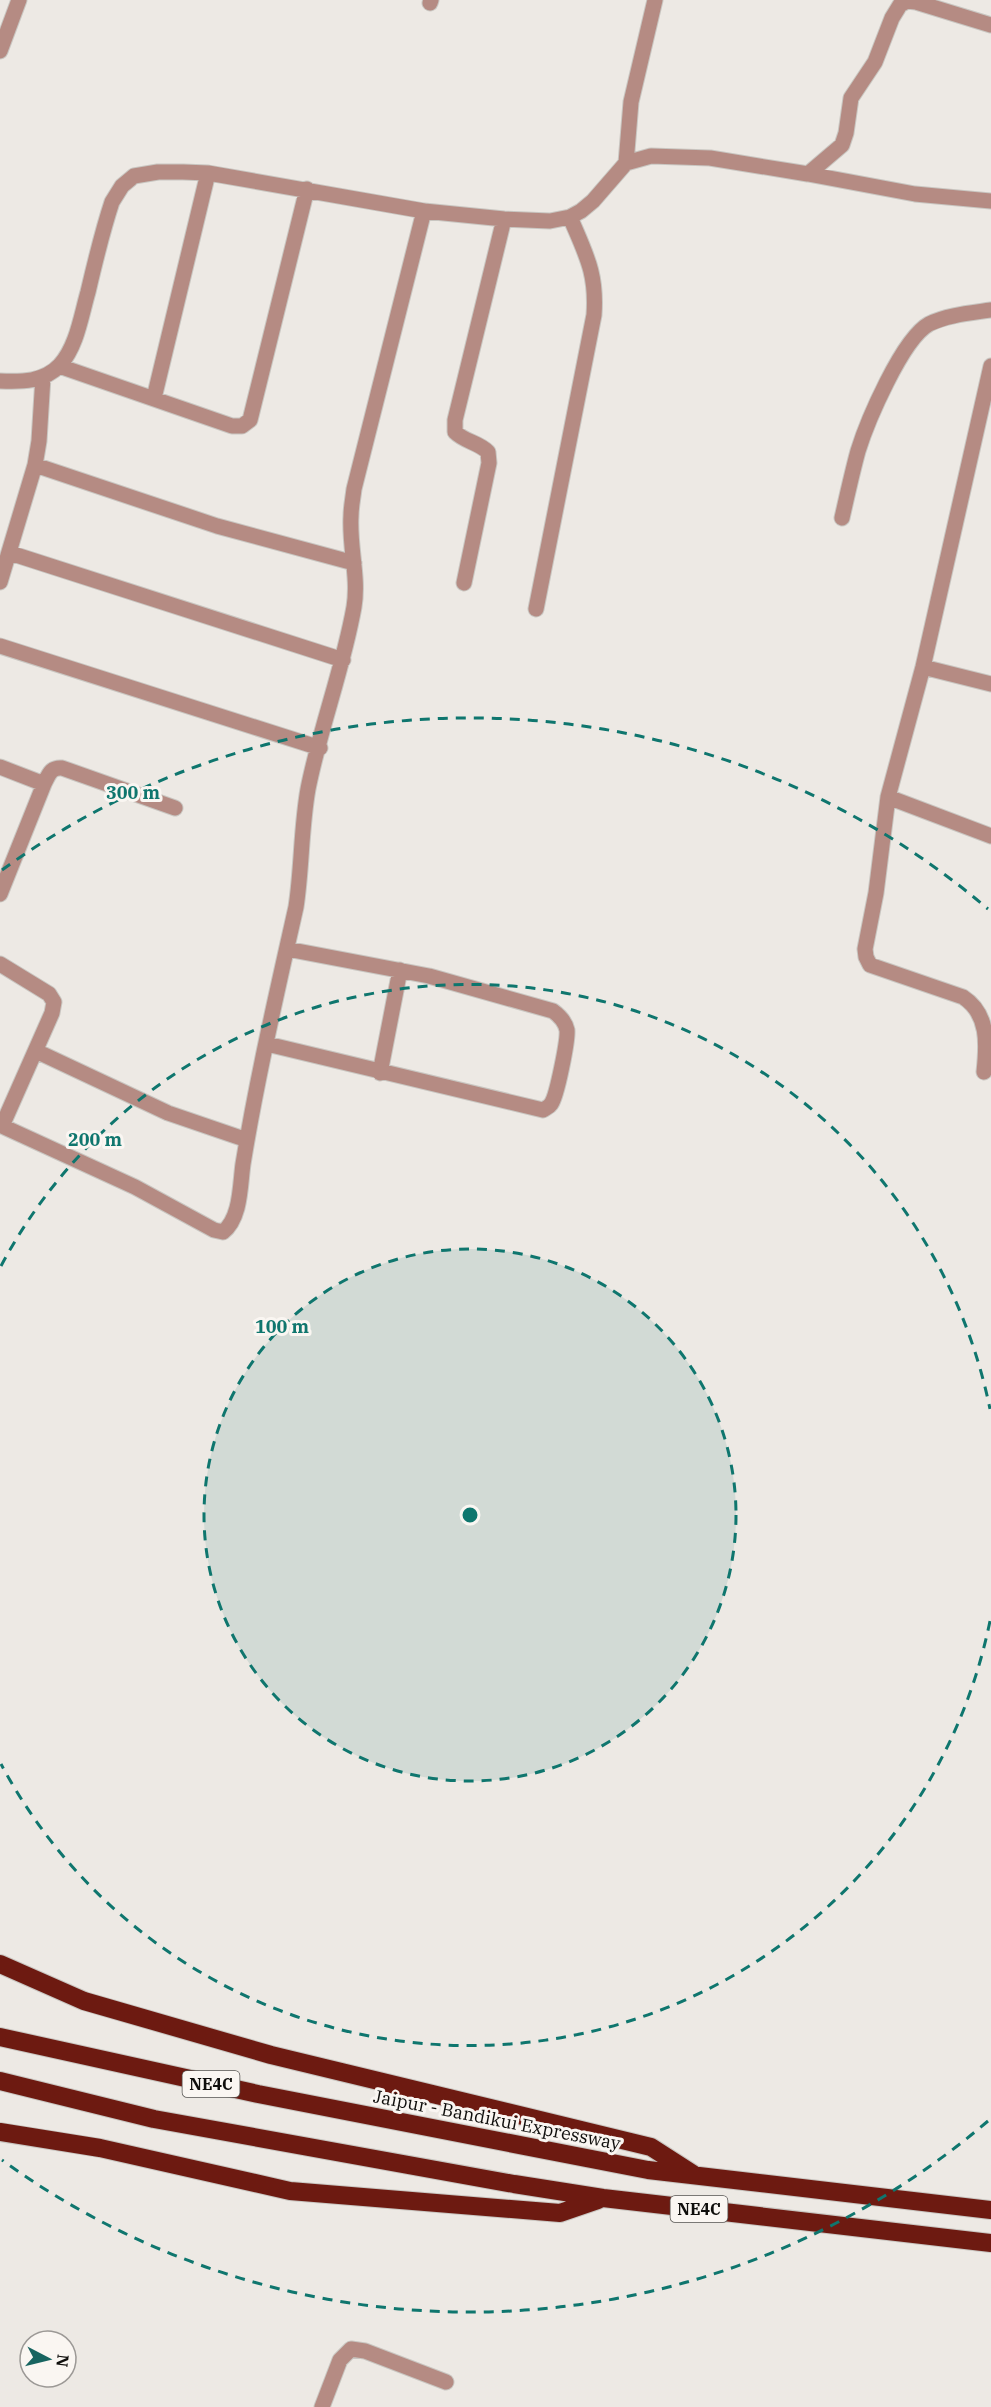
<svg xmlns="http://www.w3.org/2000/svg" width="991" height="2407" font-family="'IBM Plex Serif',serif">
<style>
.lines{fill:none;stroke-linecap:round;stroke-linejoin:round}
.minor-casing{stroke:#c9c6c1;stroke-width:17}
.highway-casing{stroke:#c9c6c1;stroke-width:20}
.minor{stroke:#b58b83;stroke-width:15}
.highway{stroke:#6d1a11;stroke-width:18}
.ring{fill:none;stroke:#0f766e;stroke-width:3;stroke-dasharray:10 8}
.labels{text-anchor:middle;stroke-width:6;stroke-linejoin:round;paint-order:stroke}
.shield{fill:#faf6f2;stroke:#565451;stroke-width:1.5}
.shield-label{font-size:16px;font-weight:bold;fill:#0f0e0c}
.street-label{font-size:18px;fill:#0f0e0c;stroke:#faf6f2}
.centre{fill:#0f766e;stroke:#faf6f2;stroke-width:3}
.ring-label{font-size:18px;text-anchor:middle;font-weight:bold;fill:#0f766e;stroke:#faf6f2;stroke-width:6;stroke-linejoin:round;paint-order:stroke}
</style>
<rect width="100%" height="100%" fill="#ede9e4"/>
<g class="lines">
<defs>
<path id="minor" d="M430,3L431,0
M0,51L19,0
M626,163L631,102L655,0
M808,174L842,145L846,133L851,98L875,62L892,18L900,5L907,1L916,2L991,25
M59,366L232,426H242L250,420L307,189
M0,381C22,382 44,382 60,365C77,346 81,316 88,292C95,262 102,232 112,202L122,186L134,176L158,172H183L208,173L424,211
M154,398L208,173
M35,465L217,526L354,563
M842,518C847,496 852,473 858,451C867,422 902,339 929,324C947,315 971,313 991,310
M10,553L343,660
M0,582L35,465L39,441L43,377
M464,583L489,463L488,452C478,442 465,442 455,432V420L504,219
M536,609L594,315C597,273 586,255 570,217
M0,646L320,748
M923,667L991,684
M0,767L44,784L0,894
M44,784C49,774 51,767 62,768L175,808
M888,797L991,836
M0,964L49,994L54,1002L52,1013L2,1126L135,1187L214,1230L223,1232C241,1218 240,1185 243,1164C257,1078 277,992 296,907C302,868 301,828 308,789C320,728 343,669 354,607C359,577 349,547 351,516C351,507 353,498 354,489L424,211L504,219L550,221L570,217L581,211L593,201L626,163L651,156L710,158L808,174L915,194L991,201
M267,1044L543,1110C546,1108 549,1107 551,1104C557,1096 568,1040 567,1030C565,1021 560,1016 553,1011L429,976L287,949
M36,1051L168,1113L247,1140
M984,1072C987,1044 989,1014 963,997L870,965L866,957L865,949L876,893L888,797L923,667L991,366
M380,1073L400,970
M322,2407L340,2360L351,2349L365,2351L446,2382"/>
<path id="highway" d="M0,1964L84,2001L271,2055L651,2147L693,2174
M0,2037L258,2094L648,2170L991,2210
M0,2081L154,2119L514,2184L603,2198L991,2243
M0,2132L100,2148L290,2191L560,2213L598,2200"/>
</defs>
<use href="#minor" class="minor-casing"/>
<use href="#highway" class="highway-casing"/>
<use href="#minor" class="minor"/>
<use href="#highway" class="highway"/>
</g>
<circle cx="470" cy="1515" r="266" fill="#0f766e" fill-opacity=".12"/>
<g class="ring">
<circle cx="470" cy="1515" r="266"/>
<path d="M990 1621A531 531 0 0 1 1 1764M1 1266A531 531 0 0 1 990 1409"/>
<path d="M988 2121A797 797 0 0 1 2 2160M2 870A797 797 0 0 1 988 909"/>
</g>
<g class="labels">
<g class="shield">
<rect x="182.5" y="2071" width="57" height="26" rx="4.5"/>
<rect x="670.5" y="2196" width="57" height="26" rx="4.5"/>
</g>
<g class="shield-label">
<text x="211" y="2090">NE4C</text>
<text x="699" y="2215">NE4C</text>
</g>
<g class="street-label">
<text transform="translate(497 2120) rotate(11)" y="6">Jaipur - Bandikui Expressway</text>
</g>
</g>
<circle cx="470" cy="1515" r="9" class="centre"/>
<g class="ring-label">
<text x="133" y="799">300 m</text>
<text x="95" y="1146">200 m</text>
<text x="282" y="1333">100 m</text>
</g>
<g transform="translate(48 2359) rotate(97)"><circle r="28" fill="#faf6f2" stroke="#9c9996" stroke-width="1.5"/>
<path d="M0-4.5L10 22L0 15L-10 22Z" fill="#176460"/>
<text y="-9" font-size="16" font-weight="bold" text-anchor="middle" fill="#0f0e0c">N</text>
</g>
</svg>
